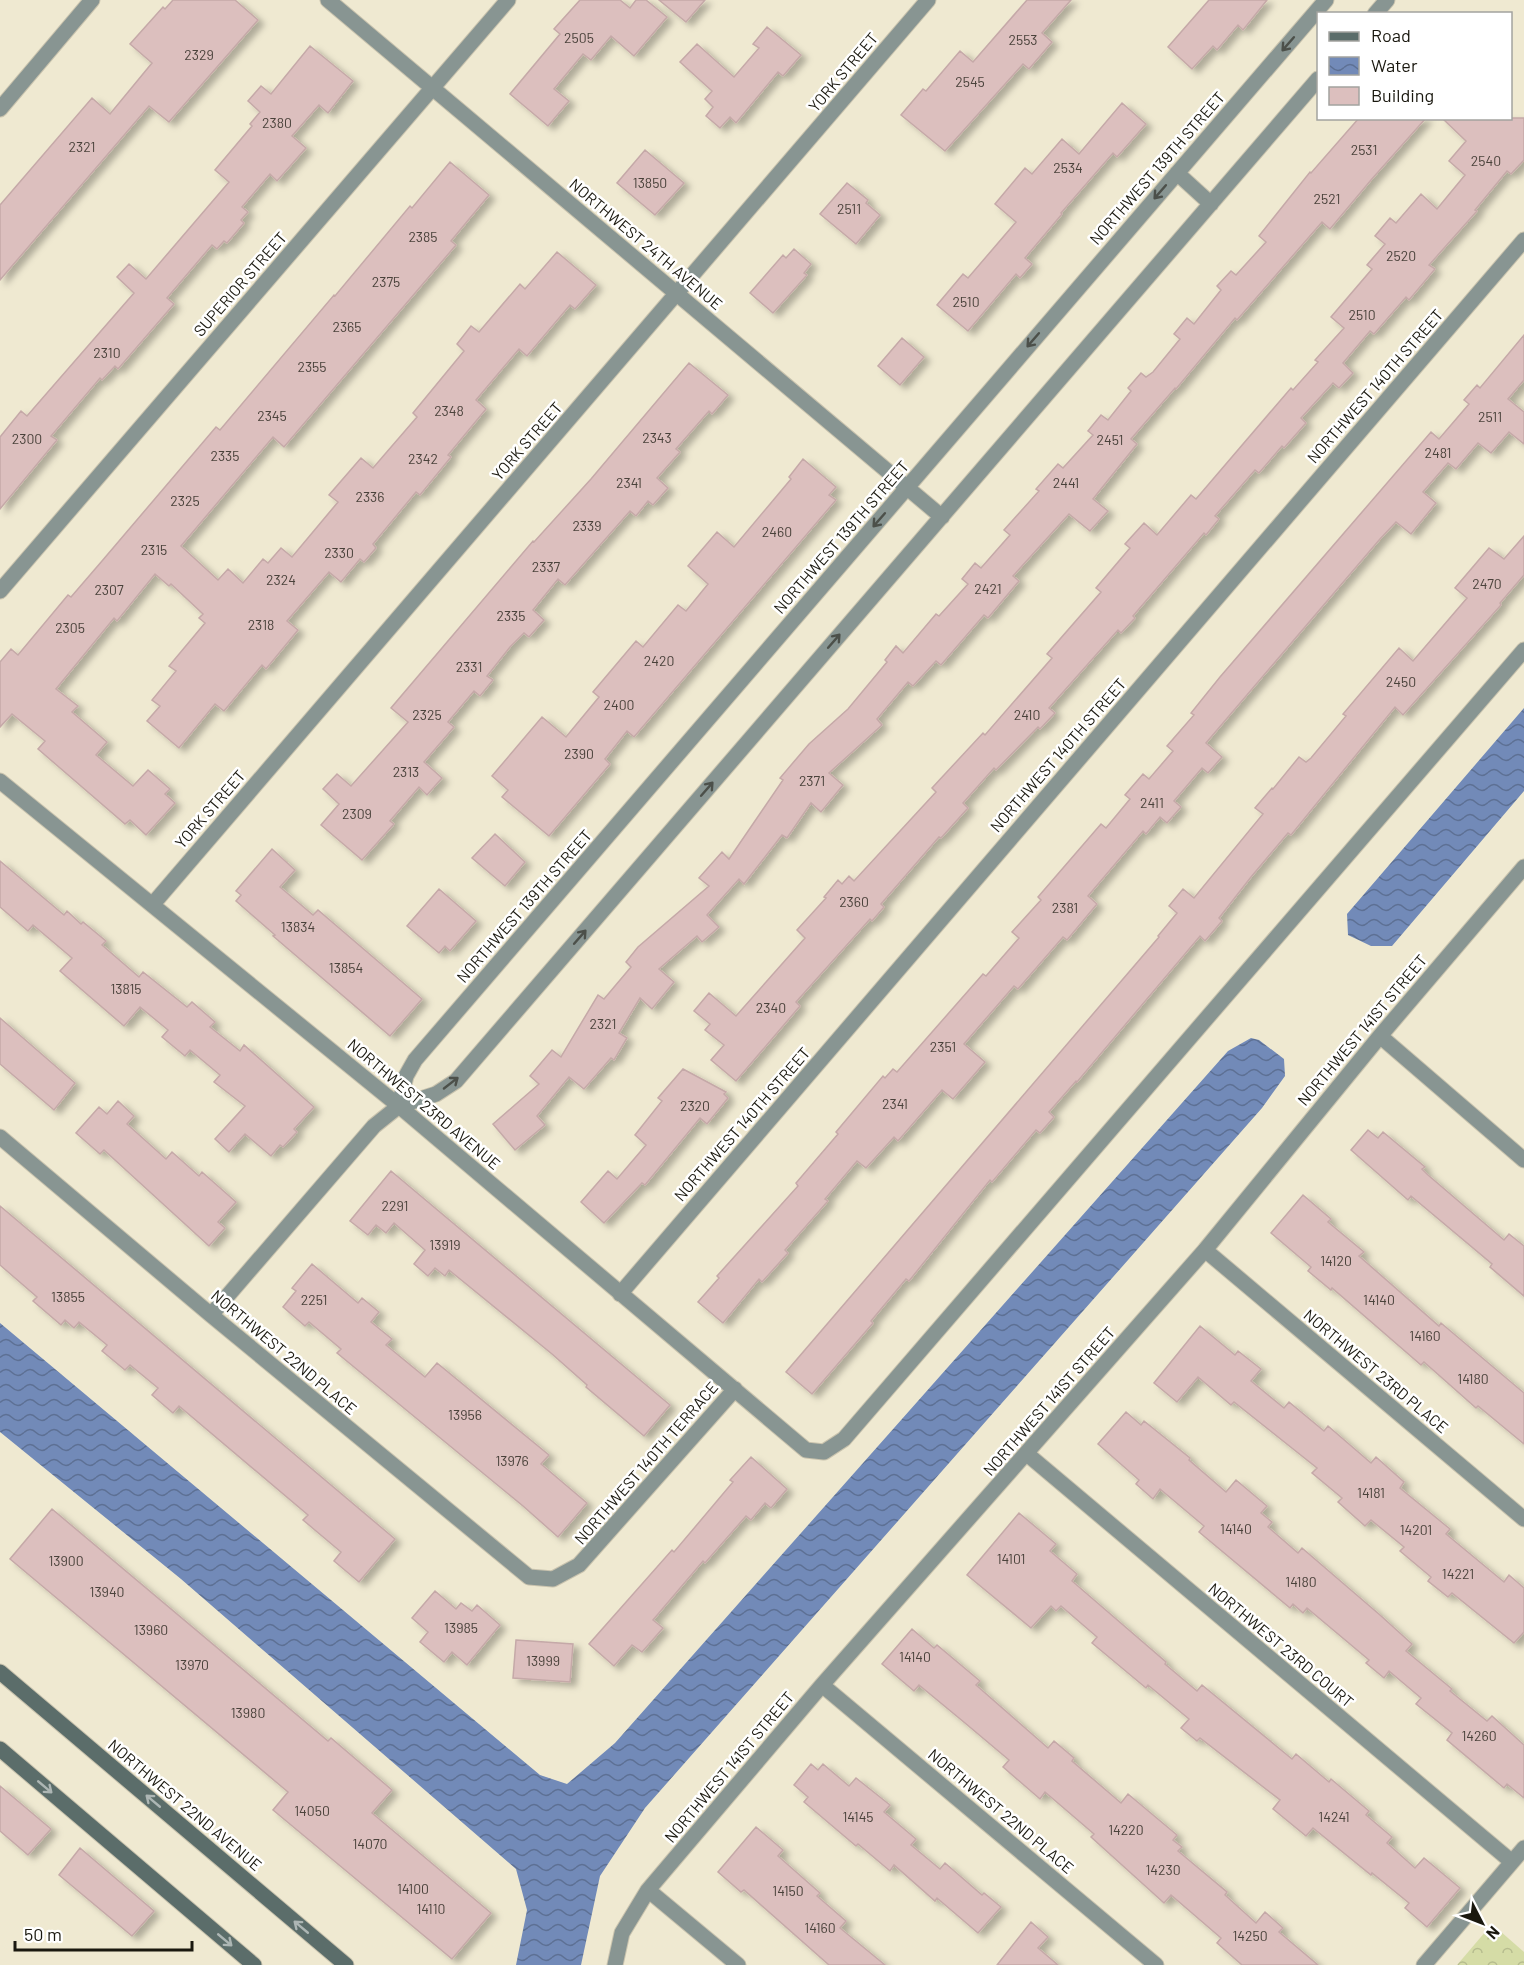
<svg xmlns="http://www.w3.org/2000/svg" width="1524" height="1965" font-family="Barlow,sans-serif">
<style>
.park{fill:url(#park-crowns)}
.water{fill:url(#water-waves)}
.building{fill:#dcbfbe;stroke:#c5a9a8;stroke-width:1.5;filter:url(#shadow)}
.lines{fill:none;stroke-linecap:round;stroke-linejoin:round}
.street-casing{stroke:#c9c3ae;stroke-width:17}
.secondary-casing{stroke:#c9c3ae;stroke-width:17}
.street{stroke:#889592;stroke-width:15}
.secondary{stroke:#5b6d6a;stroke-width:15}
.oneway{stroke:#4c504a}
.oneway2{stroke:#adb6b4}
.labels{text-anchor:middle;stroke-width:5;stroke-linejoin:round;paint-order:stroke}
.number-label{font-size:14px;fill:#4a423b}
.street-label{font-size:16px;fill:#1a180f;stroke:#fff}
</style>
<defs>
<pattern id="park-crowns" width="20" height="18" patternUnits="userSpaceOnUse" patternTransform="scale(1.5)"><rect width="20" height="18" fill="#d5dca6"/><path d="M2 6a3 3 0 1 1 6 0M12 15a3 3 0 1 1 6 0" fill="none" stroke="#b6bc8e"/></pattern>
<pattern id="water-waves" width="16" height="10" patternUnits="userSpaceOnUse" patternTransform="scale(1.5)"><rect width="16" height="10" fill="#728ab8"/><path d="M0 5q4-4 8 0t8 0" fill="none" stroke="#5d7094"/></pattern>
<filter id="shadow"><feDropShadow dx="6" dy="4" stdDeviation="3" flood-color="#0004"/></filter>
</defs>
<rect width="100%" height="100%" fill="#efe9d1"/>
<path class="park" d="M1492,1924L1524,1952V1965H1457Z"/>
<path class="water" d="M1524,708V791L1392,946H1371L1348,935L1347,914Z
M1251,1038L1259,1040L1284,1059L1285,1076L1262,1108L645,1808L600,1876L581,1965H516L527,1910L516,1869L181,1579L0,1432V1323L540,1775L567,1784L615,1743L1228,1051Z"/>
<path class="building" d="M173,0H235L258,20L169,122L149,106L0,280V205L92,98L110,114L152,63L130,44L163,7L165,9Z
M580,0H620L630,8L636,0H646L667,17L634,56L611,36L591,60L583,54L554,89L569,101L548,126L510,94L560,34L554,29Z
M659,0H705L686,22Z
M1027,0H1071L1042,33L1052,42L1029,69L1023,64L945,151L901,115L923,89L926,91L960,51L973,62Z
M1209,0H1267L1243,30L1238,25L1217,50L1213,46L1192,69L1168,47Z
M767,27L801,55L783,76L778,72L736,123L730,117L720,128L706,116L713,107L705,99L712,91L680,62L697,44L734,77L759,48L753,44Z
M310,46L353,81L328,113L319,105L292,136L306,148L277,181L270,174L242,207L248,212L241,220L244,223L227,243L224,241L217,249L212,245L167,298L174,304L118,369L115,366L102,380L100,378L51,436L57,440L0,509V437L21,411L27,416L134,293L117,277L129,264L146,279L229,182L215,170L252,126L250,124L260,112L248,101L261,86L271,94Z
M1122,103L1146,124L1117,157L1113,153L1061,213L1062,214L1025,258L1032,264L1020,278L1016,274L968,331L937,305L963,274L968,278L1016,222L995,204L1025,168L1032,174L1062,139L1079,154Z
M1359,118H1426L1371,180L1330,229L1322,222L1237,320L1235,318L1176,389L1175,388L1131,439L1137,444L1093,499L1108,511L1090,531L1069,514L1013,576L1019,581L988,618L984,615L941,665L936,661L913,686L908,682L877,719L882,725L829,773L843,785L821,812L811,803L787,838L782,835L744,884L739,879L707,915L719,927L702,942L697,936L659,969L674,982L652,1009L640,998L619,1033L627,1038L614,1060L611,1058L584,1089L569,1077L537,1116L545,1125L515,1150L493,1124L539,1084L530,1076L552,1050L561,1057L598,995L604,999L631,967L626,962L638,947L709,886L699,878L722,852L729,859L783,780L780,778L809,744L848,709L887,662L885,660L896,646L903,653L936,614L939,616L968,584L962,579L975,563L981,568L1010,535L1004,530L1039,491L1036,489L1058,464L1063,468L1093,435L1088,431L1101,415L1108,420L1131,391L1128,388L1141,373L1146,377L1153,372L1180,339L1174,334L1187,318L1194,324L1221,290L1217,286L1231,271L1236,275L1266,242L1259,236L1310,172L1311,173Z
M1442,118H1524V160L1511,174L1507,171L1475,210L1477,211L1429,265L1435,269L1409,300L1406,297L1374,334L1370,331L1343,363L1353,373L1339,388L1333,383L1301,418L1306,423L1284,448L1282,446L1259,473L1255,470L1215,516L1219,519L1206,535L1204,533L1133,616L1135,618L1121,633L1118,630L1049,708L1055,713L1040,729L1038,727L996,770L994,768L963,803L968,808L941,838L939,837L881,904L884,907L872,921L870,919L796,1002L800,1006L736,1081L711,1060L724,1045L705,1030L710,1024L694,1011L709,993L736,1016L805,938L797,930L826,898L824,897L838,880L842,884L849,876L854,881L936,792L932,788L983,733L985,735L1052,658L1047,654L1101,592L1096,588L1130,548L1125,544L1144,523L1157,535L1191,495L1196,499L1291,388L1293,390L1318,362L1315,360L1344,328L1331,317L1372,269L1367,265L1385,244L1375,236L1390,218L1396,223L1421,194L1437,209L1465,175L1449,161L1466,141Z
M645,150L684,183L655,215L617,183Z
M450,162L489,195L451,241L456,245L284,447L273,437L181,546L218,580L228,569L243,583L263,559L268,563L281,548L292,557L338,502L329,495L361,458L373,468L417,417L413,413L464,351L457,344L471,326L479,332L520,284L525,289L557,252L596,285L575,309L570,305L527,356L519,349L476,400L486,409L448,455L451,457L420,495L416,492L373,544L376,548L364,562L360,559L341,582L329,572L287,621L298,630L266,669L262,665L224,711L215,704L179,748L147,721L160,706L152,700L176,671L169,666L205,623L199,618L203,614L171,584L169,586L155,574L117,621L114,618L56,689L78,706L72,712L107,742L96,755L133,786L148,770L170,789L165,794L175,803L146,835L130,820L125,824L38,749L45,741L12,714L0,727V662L11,649L18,655L68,595L71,597L102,561L216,427L220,430L334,295L335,296L410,206L412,208Z
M847,183L868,200L866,203L880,215L856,244L820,214Z
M794,249L811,264L804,273L807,275L773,313L750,293L783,255L786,258Z
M1524,335V380L1508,399L1524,412V444L1509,432L1491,453L1478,443L1456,469L1448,463L1423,492L1436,503L1411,534L1396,522L1380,539L1206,743L1222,757L1208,773L1202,768L1174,801L1181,807L1167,823L1160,817L1146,834L1143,831L1088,896L1097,904L1067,940L1063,937L1018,989L1014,986L964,1044L985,1062L953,1099L942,1090L898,1141L894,1137L866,1168L857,1161L825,1199L828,1201L785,1250L788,1253L762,1282L759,1279L723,1323L698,1302L719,1278L717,1276L798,1186L796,1183L838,1134L836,1132L883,1076L885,1078L893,1069L897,1072L983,974L986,976L1019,938L1012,932L1041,900L1038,897L1101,824L1106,828L1130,799L1125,795L1143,774L1149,779L1173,751L1167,746L1194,715L1191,713L1220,677L1431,432L1439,439L1469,404L1464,400L1477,385L1480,388Z
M902,338L924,357L900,385L878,366Z
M689,363L728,395L712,414L709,411L676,449L680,452L657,478L668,488L653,505L648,501L636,516L630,511L565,585L558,579L533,610L544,620L529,637L524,633L510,647L487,676L493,680L480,696L474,691L448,722L454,727L424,762L442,778L427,795L419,787L390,821L394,824L362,860L321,825L339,804L323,789L337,774L351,786L408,722L391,708L533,541L534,542L591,479Z
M803,459L836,487L829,495L836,500L634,737L627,731L605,759L610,764L549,836L502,797L508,790L492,776L542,717L566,737L599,697L593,692L636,641L643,647L678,605L686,611L708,584L688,566L717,532L734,547L791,479L789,477Z
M1524,536V575L1500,603L1501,605L1403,715L1395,707L1291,835L1288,833L1251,877L1219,918L1222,921L1205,941L1200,936L1077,1082L1076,1081L1049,1112L1054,1117L1040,1133L1036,1130L992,1182L990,1180L909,1281L906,1279L871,1321L873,1323L812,1394L786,1372L1159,937L1158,936L1177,913L1169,906L1183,889L1194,898L1263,814L1255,808L1272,788L1273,789L1299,757L1306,762L1311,758L1346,716L1343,714L1399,648L1413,661L1467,598L1455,588L1489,548L1504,559Z
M495,834L525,862L505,886L472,858Z
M272,849L295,870L280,887L313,915L318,910L422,999L390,1036L273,936L275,935L236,901L241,895L236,891Z
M0,861L64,915L67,911L81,924L83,922L106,941L102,945L139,977L143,972L187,1007L192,1002L215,1022L210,1027L240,1051L244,1045L314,1107L294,1129L297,1132L283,1147L280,1145L271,1156L245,1134L229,1152L215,1139L245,1106L214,1082L220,1075L190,1050L185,1056L162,1037L168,1030L140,1007L124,1026L60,971L72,958L33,925L28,931L0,907Z
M439,889L476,921L450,951L445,946L439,953L407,926Z
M0,1018L75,1083L54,1110L0,1064Z
M683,1069L726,1092L724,1094L728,1098L707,1124L700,1118L645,1185L642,1183L604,1223L581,1202L608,1171L617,1179L646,1145L635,1135L662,1101L658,1098Z
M118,1101L134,1116L127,1124L166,1159L172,1152L199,1176L202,1172L236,1202L218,1222L225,1228L209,1246L104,1150L100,1154L76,1133L99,1107L107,1114Z
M1368,1130L1378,1138L1383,1132L1425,1167L1422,1169L1428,1175L1504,1240L1509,1234L1524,1246V1296L1490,1267L1492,1264L1411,1196L1408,1200L1351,1150Z
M391,1171L670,1405L644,1436L586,1387L587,1385L552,1354L449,1270L445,1276L435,1268L428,1276L414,1264L425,1250L394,1223L386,1233L376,1225L368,1235L350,1221Z
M1303,1195L1331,1219L1328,1222L1364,1252L1359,1256L1439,1326L1441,1323L1524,1393V1444L1478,1406L1476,1408L1424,1362L1421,1365L1332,1288L1331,1290L1308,1271L1311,1267L1271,1233Z
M0,1206L395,1539L359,1582L334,1561L341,1552L303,1520L308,1515L179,1406L173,1413L152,1395L158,1388L130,1365L125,1370L102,1351L107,1345L79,1322L74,1328L65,1320L61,1325L33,1301L37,1297L0,1265Z
M312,1264L358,1303L362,1298L379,1312L371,1322L392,1339L386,1345L425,1377L437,1363L549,1455L541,1464L587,1503L558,1537L523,1506L337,1353L341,1349L309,1322L305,1326L283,1307L296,1291L292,1288Z
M1200,1326L1235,1355L1238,1351L1261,1369L1251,1381L1284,1408L1289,1402L1324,1431L1328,1426L1371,1463L1376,1457L1404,1482L1400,1488L1450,1529L1446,1534L1504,1582L1509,1575L1524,1588V1632L1514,1643L1452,1593L1448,1597L1428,1581L1431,1577L1400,1551L1404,1547L1371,1520L1365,1526L1338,1502L1342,1498L1312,1473L1317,1468L1234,1402L1231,1405L1198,1377L1177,1402L1154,1383Z
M1126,1412L1141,1425L1144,1421L1190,1458L1189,1460L1226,1492L1236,1480L1267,1506L1261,1513L1272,1522L1268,1527L1298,1553L1302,1548L1380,1615L1412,1644L1406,1651L1452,1689L1450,1691L1487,1721L1492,1716L1524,1745V1798L1507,1784L1504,1788L1447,1740L1452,1733L1416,1704L1421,1698L1389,1671L1384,1678L1366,1663L1369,1660L1307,1608L1303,1613L1293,1604L1290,1608L1199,1532L1204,1526L1160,1489L1153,1499L1136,1484L1139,1480L1098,1444Z
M751,1457L787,1489L771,1508L765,1503L751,1520L746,1516L705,1563L703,1561L653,1620L663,1628L642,1652L632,1645L614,1666L589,1644L672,1550L674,1552L733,1482L730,1480Z
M52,1509L328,1741L331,1738L392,1790L372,1813L491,1913L452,1959L273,1810L288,1792L10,1559Z
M1019,1513L1056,1544L1050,1551L1077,1574L1072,1581L1166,1662L1165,1664L1197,1691L1202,1685L1292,1759L1296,1754L1329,1782L1331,1779L1369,1811L1366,1815L1392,1837L1387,1843L1415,1868L1424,1858L1460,1888L1427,1927L1405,1908L1409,1903L1372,1873L1371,1875L1313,1828L1306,1836L1273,1809L1280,1800L1200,1738L1197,1741L1181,1728L1189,1719L1148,1685L1146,1688L1092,1643L1097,1637L1061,1606L1056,1611L1051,1606L1031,1628L967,1575Z
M435,1591L456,1609L461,1603L472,1611L477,1605L500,1625L467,1665L452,1652L444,1662L420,1642L428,1632L412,1618Z
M912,1629L934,1648L937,1645L980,1681L976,1685L1048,1748L1054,1741L1074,1758L1072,1761L1121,1803L1128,1794L1177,1835L1173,1840L1182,1847L1178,1851L1227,1892L1225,1895L1256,1923L1265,1912L1283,1928L1279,1932L1318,1965H1242L1217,1943L1221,1938L1171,1895L1164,1903L1091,1837L1094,1834L1045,1792L1040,1799L1003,1767L1009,1760L965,1723L919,1685L914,1691L882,1664Z
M516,1640L573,1644L570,1682L513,1678Z
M811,1764L818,1770L823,1764L849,1786L856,1778L890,1805L884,1812L916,1839L911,1845L940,1869L945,1863L982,1895L984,1893L1001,1907L978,1933L937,1898L935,1901L894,1865L890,1871L858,1844L856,1846L804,1802L808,1797L794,1785Z
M0,1786L51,1829L28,1855L0,1831Z
M756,1827L783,1850L778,1856L820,1893L817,1896L846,1921L840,1928L885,1965H829L744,1890L741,1892L718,1872Z
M80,1848L154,1911L132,1936L59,1875Z
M1031,1922L1048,1937L1038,1948L1058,1965H997Z"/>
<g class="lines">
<defs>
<path id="street" d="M328,0L942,517
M1375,14L1387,0
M0,109L92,0
M1177,173L1211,204
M0,591L508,0
M0,781L399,1106L806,1450L824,1452L844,1439L1524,650
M153,904L928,0
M1380,1036L1524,1160
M399,1106L406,1076L415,1060L1326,0
M0,1137L211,1315L529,1577L553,1579L579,1565L735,1389
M1205,1250L1524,1519
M620,1294L1524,240
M211,1315L374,1126L399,1106L436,1094L456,1081L1318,79
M1027,1454L1512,1862
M822,1685L1156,1965
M648,1890L738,1965
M615,1965L622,1933L648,1890L822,1685L1205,1250L1380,1036L1524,867
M1424,1965L1524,1848"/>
<path id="secondary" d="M0,1672L346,1965
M0,1749L254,1965"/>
</defs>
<use href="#street" class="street-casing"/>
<use href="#secondary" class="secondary-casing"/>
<use href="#street" class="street"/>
<use href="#secondary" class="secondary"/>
</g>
<defs><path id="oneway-shaft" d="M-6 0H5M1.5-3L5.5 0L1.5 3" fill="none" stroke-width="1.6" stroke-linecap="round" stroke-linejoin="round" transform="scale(1.5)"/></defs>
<g class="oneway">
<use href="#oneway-shaft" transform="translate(1288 44) rotate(131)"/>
<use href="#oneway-shaft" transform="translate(1160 192) rotate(131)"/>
<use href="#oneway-shaft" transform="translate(1033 340) rotate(131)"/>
<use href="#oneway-shaft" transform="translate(879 520) rotate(131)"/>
<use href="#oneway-shaft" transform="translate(834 641) rotate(-49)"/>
<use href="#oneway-shaft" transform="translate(707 789) rotate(-49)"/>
<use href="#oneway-shaft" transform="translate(580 937) rotate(-49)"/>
<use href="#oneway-shaft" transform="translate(451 1083) rotate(-38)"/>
</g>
<g class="oneway2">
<use href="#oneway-shaft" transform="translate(45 1787) rotate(40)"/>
<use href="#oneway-shaft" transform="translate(153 1801) rotate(-140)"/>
<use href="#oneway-shaft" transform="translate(301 1927) rotate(-140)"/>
<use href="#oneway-shaft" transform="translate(225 1940) rotate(40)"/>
</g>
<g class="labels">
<g class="number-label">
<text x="579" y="43">2505</text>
<text x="1023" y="45">2553</text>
<text x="199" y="60">2329</text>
<text x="970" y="87">2545</text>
<text x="277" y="128">2380</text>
<text x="82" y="152">2321</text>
<text x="1364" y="155">2531</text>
<text x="1486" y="166">2540</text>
<text x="1068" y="173">2534</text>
<text x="650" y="188">13850</text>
<text x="1327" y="204">2521</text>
<text x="849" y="214">2511</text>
<text x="423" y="242">2385</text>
<text x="1401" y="261">2520</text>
<text x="386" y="287">2375</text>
<text x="966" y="307">2510</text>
<text x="1362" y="320">2510</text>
<text x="347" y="332">2365</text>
<text x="107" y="358">2310</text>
<text x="312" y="372">2355</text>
<text x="449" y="416">2348</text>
<text x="272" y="421">2345</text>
<text x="1490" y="422">2511</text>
<text x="657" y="443">2343</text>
<text x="27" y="444">2300</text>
<text x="1110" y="445">2451</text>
<text x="1438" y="458">2481</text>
<text x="225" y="461">2335</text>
<text x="423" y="464">2342</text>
<text x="629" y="488">2341</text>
<text x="1066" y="488">2441</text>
<text x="370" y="502">2336</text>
<text x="185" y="506">2325</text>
<text x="587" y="531">2339</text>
<text x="777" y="537">2460</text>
<text x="154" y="555">2315</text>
<text x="339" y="558">2330</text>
<text x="546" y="572">2337</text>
<text x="281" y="585">2324</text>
<text x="1487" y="589">2470</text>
<text x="988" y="594">2421</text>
<text x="109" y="595">2307</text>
<text x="511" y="621">2335</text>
<text x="261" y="630">2318</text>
<text x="70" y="633">2305</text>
<text x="659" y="666">2420</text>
<text x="469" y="672">2331</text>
<text x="1401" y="687">2450</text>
<text x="619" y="710">2400</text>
<text x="427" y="720">2325</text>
<text x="1027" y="720">2410</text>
<text x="579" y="759">2390</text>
<text x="406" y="777">2313</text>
<text x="812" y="786">2371</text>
<text x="1152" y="808">2411</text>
<text x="357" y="819">2309</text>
<text x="854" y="907">2360</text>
<text x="1065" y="913">2381</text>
<text x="298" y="932">13834</text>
<text x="346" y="973">13854</text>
<text x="126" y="994">13815</text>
<text x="771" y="1013">2340</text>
<text x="603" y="1029">2321</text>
<text x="943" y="1052">2351</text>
<text x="895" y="1109">2341</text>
<text x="695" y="1111">2320</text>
<text x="395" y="1211">2291</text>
<text x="445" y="1250">13919</text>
<text x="1336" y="1266">14120</text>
<text x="68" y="1302">13855</text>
<text x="314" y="1305">2251</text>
<text x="1379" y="1305">14140</text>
<text x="1425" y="1341">14160</text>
<text x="1473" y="1384">14180</text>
<text x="465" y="1420">13956</text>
<text x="512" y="1466">13976</text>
<text x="1371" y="1498">14181</text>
<text x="1236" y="1534">14140</text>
<text x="1416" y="1535">14201</text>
<text x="1011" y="1564">14101</text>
<text x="66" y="1566">13900</text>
<text x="1458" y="1579">14221</text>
<text x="1301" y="1587">14180</text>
<text x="107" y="1597">13940</text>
<text x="461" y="1633">13985</text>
<text x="151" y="1635">13960</text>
<text x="915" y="1662">14140</text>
<text x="543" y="1666">13999</text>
<text x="192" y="1670">13970</text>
<text x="248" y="1718">13980</text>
<text x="1479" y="1741">14260</text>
<text x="312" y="1816">14050</text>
<text x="858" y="1822">14145</text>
<text x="1334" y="1822">14241</text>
<text x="1126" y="1835">14220</text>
<text x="370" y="1849">14070</text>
<text x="1163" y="1875">14230</text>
<text x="413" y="1894">14100</text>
<text x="788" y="1896">14150</text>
<text x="431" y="1914">14110</text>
<text x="820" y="1933">14160</text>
<text x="1250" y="1941">14250</text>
</g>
<g class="street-label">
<text transform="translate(843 72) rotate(-50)" y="6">YORK STREET</text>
<text transform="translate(1157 168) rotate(-49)" y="6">NORTHWEST 139TH STREET</text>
<text transform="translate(646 244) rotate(40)" y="6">NORTHWEST 24TH AVENUE</text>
<text transform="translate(240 284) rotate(-49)" y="6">SUPERIOR STREET</text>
<text transform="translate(1375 386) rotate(-49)" y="6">NORTHWEST 140TH STREET</text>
<text transform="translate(527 441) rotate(-49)" y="6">YORK STREET</text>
<text transform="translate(841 537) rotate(-49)" y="6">NORTHWEST 139TH STREET</text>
<text transform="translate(1058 755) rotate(-49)" y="6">NORTHWEST 140TH STREET</text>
<text transform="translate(210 809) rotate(-49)" y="6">YORK STREET</text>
<text transform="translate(524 906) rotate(-49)" y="6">NORTHWEST 139TH STREET</text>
<text transform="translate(1362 1030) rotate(-50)" y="6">NORTHWEST 141ST STREET</text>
<text transform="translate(424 1104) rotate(40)" y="6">NORTHWEST 23RD AVENUE</text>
<text transform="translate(742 1124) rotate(-49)" y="6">NORTHWEST 140TH STREET</text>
<text transform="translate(284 1352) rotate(40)" y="6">NORTHWEST 22ND PLACE</text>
<text transform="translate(1376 1371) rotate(40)" y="6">NORTHWEST 23RD PLACE</text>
<text transform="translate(1049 1401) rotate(-49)" y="6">NORTHWEST 141ST STREET</text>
<text transform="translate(646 1463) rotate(-49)" y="6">NORTHWEST 140TH TERRACE</text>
<text transform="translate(1281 1645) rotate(40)" y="6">NORTHWEST 23RD COURT</text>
<text transform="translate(729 1767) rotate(-50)" y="6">NORTHWEST 141ST STREET</text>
<text transform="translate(185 1805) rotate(40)" y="6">NORTHWEST 22ND AVENUE</text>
<text transform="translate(1001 1811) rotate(40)" y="6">NORTHWEST 22ND PLACE</text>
</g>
</g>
<rect x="1317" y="12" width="195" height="108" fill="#ffffff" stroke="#a3a39f" stroke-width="1.5"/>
<rect x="1329" y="32" width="30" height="9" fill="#5b6d6a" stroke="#a3a39f" stroke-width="1.5"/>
<text x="1371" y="42" font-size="18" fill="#1a180f">Road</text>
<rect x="1329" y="57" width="30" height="18" fill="url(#water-waves)" stroke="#a3a39f" stroke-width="1.5"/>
<text x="1371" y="72" font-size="18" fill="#1a180f">Water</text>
<rect x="1329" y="87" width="30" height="18" fill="#dcbfbe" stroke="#a3a39f" stroke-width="1.5"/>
<text x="1371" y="102" font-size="18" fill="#1a180f">Building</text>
<g transform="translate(1482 1923) rotate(132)" stroke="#ffffff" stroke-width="4.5" paint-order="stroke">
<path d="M0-4.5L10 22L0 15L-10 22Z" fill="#1a180f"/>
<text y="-9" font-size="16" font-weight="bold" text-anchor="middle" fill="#1a180f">N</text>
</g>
<path d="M15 1941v9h177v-9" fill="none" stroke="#1a180f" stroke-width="3"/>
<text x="24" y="1941" font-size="18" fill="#1a180f" stroke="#ffffff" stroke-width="4.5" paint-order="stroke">50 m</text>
</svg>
